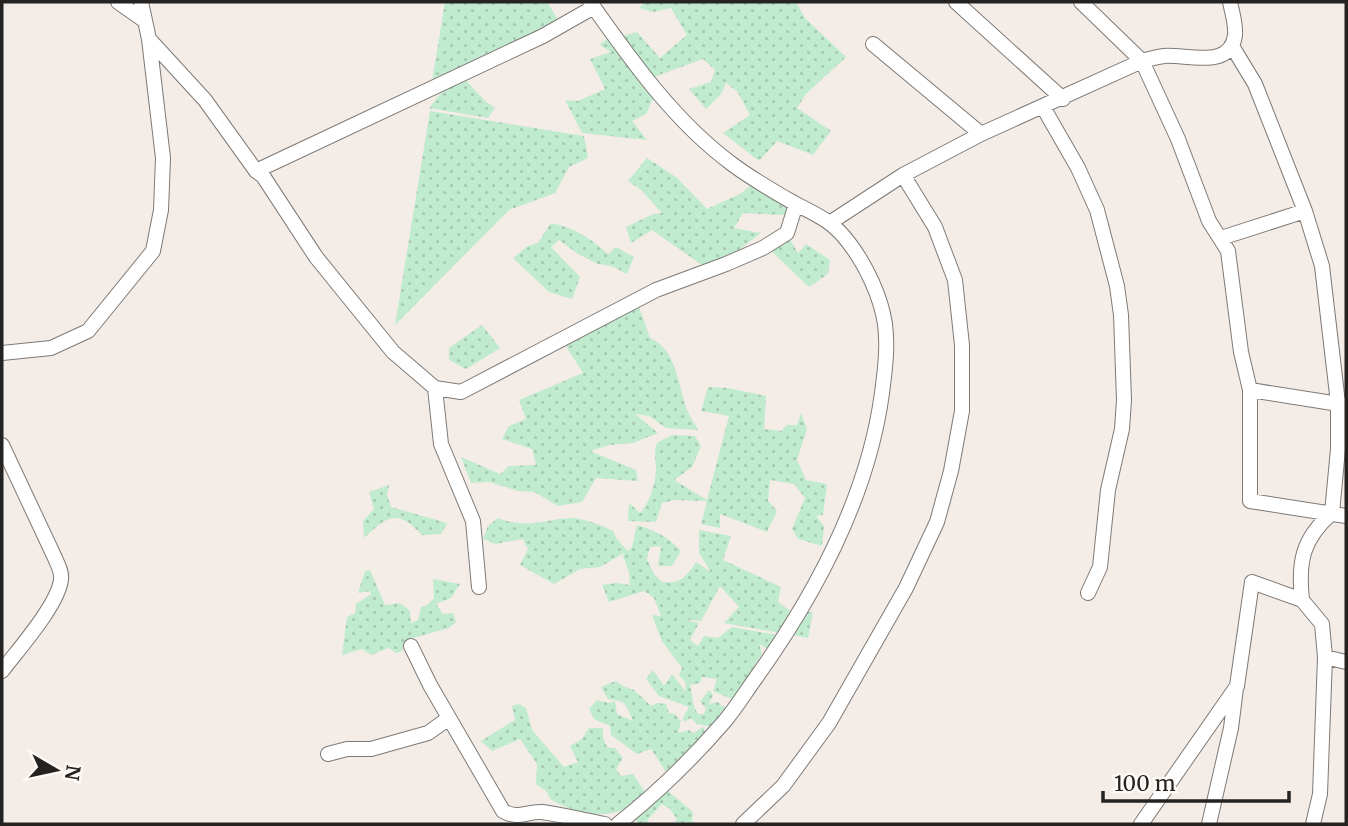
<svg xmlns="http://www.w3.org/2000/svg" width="1348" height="826" font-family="Merriweather,serif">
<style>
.green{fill:url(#green-dots)}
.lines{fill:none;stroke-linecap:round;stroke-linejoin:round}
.minor-casing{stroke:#7f7975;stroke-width:16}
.minor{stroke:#fff;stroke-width:14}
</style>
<defs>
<pattern id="green-dots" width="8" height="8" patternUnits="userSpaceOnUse" patternTransform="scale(1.75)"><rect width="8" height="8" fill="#c1ebcf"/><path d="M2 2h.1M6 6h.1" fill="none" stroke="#a6c9b1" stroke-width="1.8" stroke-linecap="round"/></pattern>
</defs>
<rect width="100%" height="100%" fill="#f3ece7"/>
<path class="green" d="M445,2H547L559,21L432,82Z
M645,2H796L805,18L846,57L806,94L797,108L831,131L813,155L777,141L759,161L723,133L750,115L737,91L726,83L721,94L706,109L689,89L711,82L715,70L703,59L651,78L656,92L646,114L632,121L647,140L582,133L565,100L578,101L605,89L590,59L611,52L600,45L609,37L616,38L637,32L660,58L687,35L671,8L653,12L639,8Z
M464,78L485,101L495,108L488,118L429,108L446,87Z
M430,111L584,136L588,158L569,167L555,193L509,210L395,325Z
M647,158L676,177L707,209L740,194L756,181L794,212L786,215L743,213L734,228L761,233L732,255L702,265L652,230L631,243L626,227L653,214L662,213L641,190L628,181Z
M551,223C575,228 590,238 608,254L616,247L634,257L627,274L612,266L598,264L578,254L559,240L551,247L580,277L572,299L549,292L513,258L528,246L538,243Z
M771,233L789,238L798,253L806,244L830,260L828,274L809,287L766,246Z
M637,301L650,338C677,350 678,385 687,410C690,417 695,424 698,430L666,428L649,416L635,414L658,433L633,443L610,445L590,451L636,470L638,481L596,478L582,502L558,506L534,492L518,491L489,482L471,483L461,457L500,474L509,466L536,465L532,449L502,439L509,426L526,419L519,400L583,373L566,346Z
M482,325L500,348L466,369L449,360V348Z
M708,387L728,388L766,396L764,429L781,431L787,425H797L801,413L807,429L797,460L806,480L827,484L823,515L816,516L824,526L822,546L798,539L792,529L805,498L794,484L770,480L768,501L777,511L767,532L720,514V528L701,524L707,501L675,500L662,503L656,522L628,521L629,503L640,513C650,503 657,480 656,465C655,456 654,452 657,443L672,435L695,436L701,446L692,467L674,480L707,500L729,416L701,411Z
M389,485L387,495L391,507L447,523L441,534L422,535C398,509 388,515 364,538L363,521L374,509L369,492Z
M498,518C524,529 544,520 570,518C581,517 604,526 613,531L616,538L628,551L632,547L637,525C656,531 667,536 681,551L672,566H658L661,546L650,547L647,559L654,574L662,582C681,584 686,577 696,562L711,572L699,553V530L731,536L723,560L781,587L778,602L792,612H813L808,638L724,623L739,607L720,586L701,621L683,619L699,623L690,640L698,646L704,636L718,638L732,627L777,635L768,649L759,644L762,654L745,681L737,698L732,699L713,691L717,679L702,677L700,683L690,685C693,695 692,706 698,714H704L706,708L700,702L709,690L713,695L709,704L718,702L722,706L728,707L711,727L697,724L691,718L684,722L683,718L689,707L659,696L646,679L653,670L664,686L672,674L686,692L685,682L679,675L682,668L662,641L652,615L661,616L654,598L644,591L609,602L602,585L616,583L630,585L629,572L623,556L624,553L600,567L580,569L554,584L520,565L528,549L523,539L495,544L483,539L488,526Z
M370,570L385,605L400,603L410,611L411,623L418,620L421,607L426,606L434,598L433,579L460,584L451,598L436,604L443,614L453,613L456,622L449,628L406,640L402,651L396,653L389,648L371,655L362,649L342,655L347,617L355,613L356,604L371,594L370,591L358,593L365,571Z
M616,681L625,687L634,690L651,706L657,703L666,704L669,713L675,714L681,721L678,733L689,730L693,733L704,727L705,733L666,772L651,749L637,754L611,735L610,726L594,719L589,709L597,700L609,703L615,701L617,714L633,721C626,705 627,701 608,699L601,687Z
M519,704L526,708L532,730L564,767L578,762L570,746L582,739L589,728H603V738L607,747L615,748L623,758L616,769L621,776L633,774L645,792C620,824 581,817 550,799L547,792L536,784L537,764L520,739L492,751L481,741L515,720L512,706Z
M662,786L693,812L692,821L696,824H673L677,819L670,809L662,804L647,820L649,824H638L634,816Z"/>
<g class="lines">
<defs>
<path id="minor" d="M118,2L145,21
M590,2C631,60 674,121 732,164C752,179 773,191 794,203C817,215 833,221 849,243C866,265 881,297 885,324C888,347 885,370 882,393C868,497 816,594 755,679C745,693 735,709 724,722C692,759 656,794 618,824
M956,2L1063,99
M1081,2L1142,61L1178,139L1209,221L1228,251L1241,352L1250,390
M149,39L205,100L256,171L263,176L316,257L393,352L435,388L461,392L656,290L726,264L763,248L787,233L796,204
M873,44L981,134
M1232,46L1255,84L1305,211L1322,266L1338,403V449L1332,513C1302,539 1298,562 1302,600
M1043,107L1078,168L1097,210L1117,286L1121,315L1124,400L1122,429L1108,490L1100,567L1088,593
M256,171L543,36L594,7
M831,222L903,175L981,134L1142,61C1149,59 1157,57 1164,56C1186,54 1231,70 1235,35C1236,24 1232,12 1230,2
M1221,238L1305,211
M2,353L51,348L88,331L153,251L161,210L163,158L149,39L141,2
M435,388L441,444L473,521L479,587
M1345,405L1250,390V501L1346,516
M2,445L55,558C58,565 62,572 61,579C59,604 17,651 2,671
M411,646L430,685L503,811C518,820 527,811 542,812C563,815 584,820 605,824
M1325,657L1346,662
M328,754L347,749H371L428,733L449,718
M743,824L783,786L829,723L906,588L937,522L951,471L962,411V345L955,280L935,227L903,175
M1141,824L1237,686L1252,582L1302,600L1322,624L1325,657L1320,794L1313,824
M1209,824L1231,728L1236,688"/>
</defs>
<use href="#minor" class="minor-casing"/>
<use href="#minor" class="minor"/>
</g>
<rect width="1348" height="826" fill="none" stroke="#252321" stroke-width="7"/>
<g transform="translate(56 770) rotate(99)" stroke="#fffaf6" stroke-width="5" paint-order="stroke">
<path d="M0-5L12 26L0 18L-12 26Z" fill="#252321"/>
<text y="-10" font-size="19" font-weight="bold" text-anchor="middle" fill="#252321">N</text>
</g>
<path d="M1103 791v10h186v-10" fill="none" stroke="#252321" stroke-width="3.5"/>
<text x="1114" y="791" font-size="21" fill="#252321" stroke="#fffaf6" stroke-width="5" paint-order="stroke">100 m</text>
</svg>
